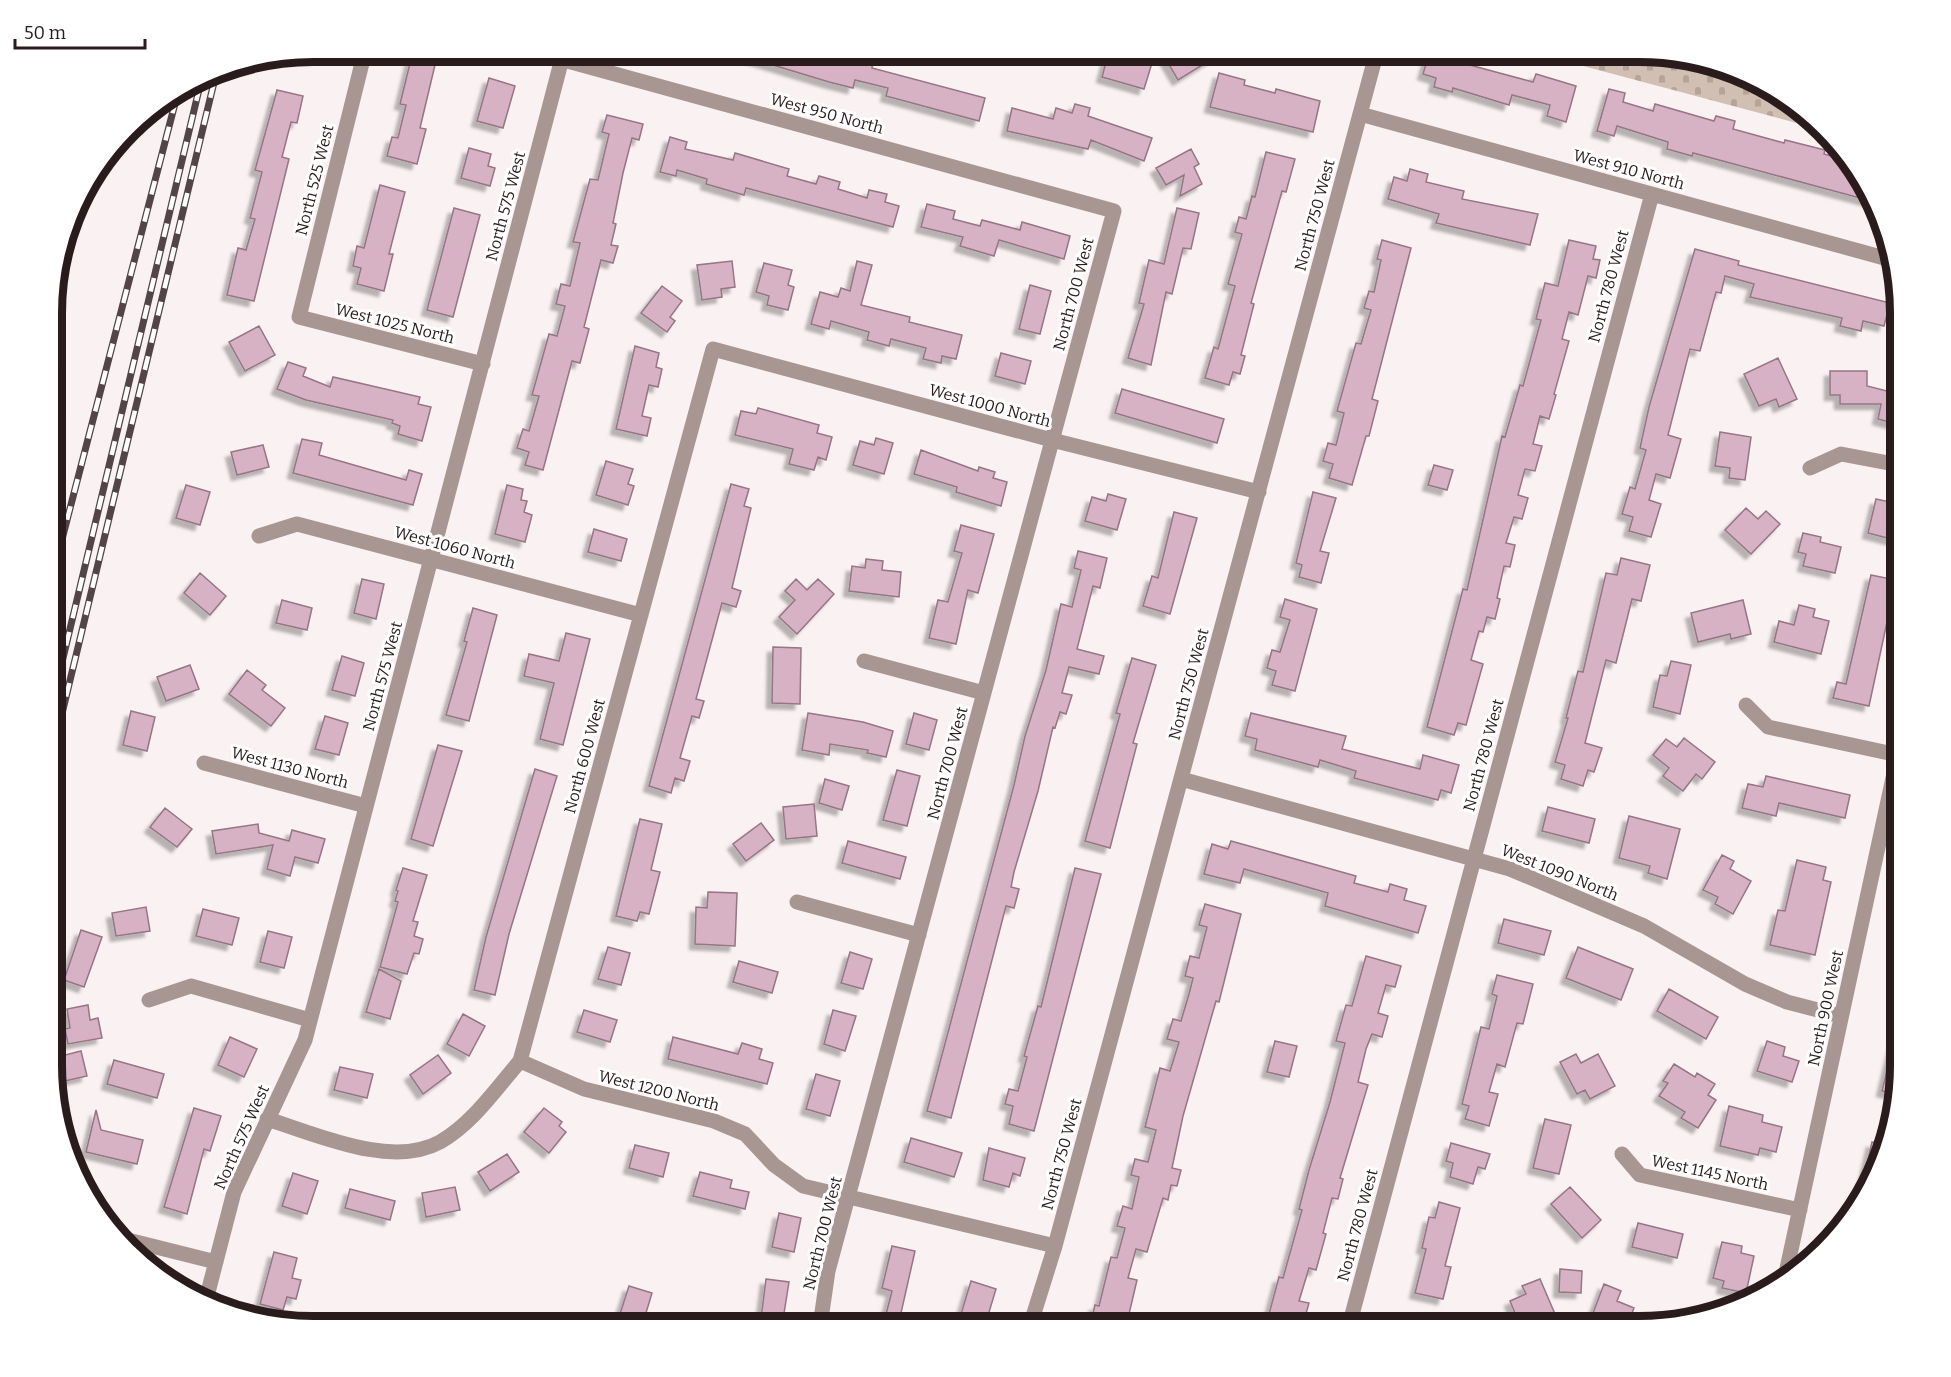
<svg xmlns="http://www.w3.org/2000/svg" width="1951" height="1377" font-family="Bitter,serif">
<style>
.cemetery{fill:url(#cemetery-stones)}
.building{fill:#d7b2c4;stroke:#967585;stroke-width:1.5;filter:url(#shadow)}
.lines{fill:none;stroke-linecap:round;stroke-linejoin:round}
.minor{stroke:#a89692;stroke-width:15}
.rail-casing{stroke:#534547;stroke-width:7}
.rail{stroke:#fff;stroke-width:4.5;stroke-dasharray:14;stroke-linecap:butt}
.labels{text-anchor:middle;stroke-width:6;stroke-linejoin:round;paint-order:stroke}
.street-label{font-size:16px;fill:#2a1b1d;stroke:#fff}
.rim{fill:none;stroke:#2a1b1d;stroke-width:8}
</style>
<defs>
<pattern id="cemetery-stones" width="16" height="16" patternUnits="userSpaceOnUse" patternTransform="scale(1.5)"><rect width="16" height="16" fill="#d1bfb3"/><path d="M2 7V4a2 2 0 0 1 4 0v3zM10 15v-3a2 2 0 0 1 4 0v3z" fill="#b4a49a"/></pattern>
<filter id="shadow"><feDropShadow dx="-5.5" dy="5.5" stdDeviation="1.5" flood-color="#0004"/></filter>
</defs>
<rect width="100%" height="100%" fill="#faf1f2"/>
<path class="cemetery" d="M1527,51L1655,52L1723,65L1797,105L1819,129Z"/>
<path class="building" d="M740,51H807L840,61L842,54L873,61L872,68L985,98L979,121L886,96L888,88L855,80L853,88L829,82L740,55Z
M1109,51H1131L1129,57L1152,63L1144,89L1102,77Z
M1161,51H1225L1178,80Z
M1429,54L1533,82L1536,74L1576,86L1566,122L1547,116L1550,105L1512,95L1509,105L1453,88L1452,92L1434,87L1436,78L1423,74Z
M411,59L435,65L420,128L426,129L417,164L387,156L392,137L398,138L406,105L400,104Z
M1219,73L1245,80L1244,85L1275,93L1276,89L1320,101L1313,132L1210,107Z
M489,78L515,86L503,128L477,121Z
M1609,89L1625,93L1623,102L1653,111L1655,104L1714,121L1716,116L1735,121L1733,129L1784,143L1785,140L1825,150L1824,154L1846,160L1865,182L1871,201L1693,153L1692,156L1667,149L1668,142L1617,126L1614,136L1597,131Z
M277,90L303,96L297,123L291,122L282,157L289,159L254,301L227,295L238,248L246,250L255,219L250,218L262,172L255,170Z
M1075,104L1090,108L1088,116L1152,138L1144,161L1091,140L1088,149L1007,131L1012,108L1053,119L1056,108L1072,113Z
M607,115L643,124L639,140L632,138L623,173L613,223L616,224L611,245L618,246L613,263L601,260L584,327L589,329L580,363L572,361L543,470L525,465L529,452L517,448L523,429L529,431L539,396L532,395L549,334L557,336L565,306L556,304L561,284L570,286L580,243L573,242L590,179L598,180L609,134L602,132Z
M670,137L687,142L685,149L733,160L735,153L789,169L787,176L816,184L819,176L840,182L838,189L867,198L869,190L887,194L885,202L899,206L893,227L746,188L744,195L706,184L707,179L677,170L676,176L660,172Z
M469,148L491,154L488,166L495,168L490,186L461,178Z
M1191,149L1199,164L1194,167L1202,184L1180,196L1184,175L1166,185L1156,168Z
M1266,152L1295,159L1286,192L1282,191L1251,303L1254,304L1241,355L1245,356L1240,374L1233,372L1229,385L1205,378L1214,347L1218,349L1235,286L1228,284L1242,234L1235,232L1239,217L1246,219L1252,196L1255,197Z
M1410,169L1428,174L1426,182L1464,191L1462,199L1538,214L1530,245L1436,223L1439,214L1388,199L1394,177L1407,181Z
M380,185L405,192L389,254H393L384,291L357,284L361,268L353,266L357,246L364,248Z
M927,204L955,211L953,219L980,226L982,220L1020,230L1022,222L1070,236L1064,259L999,240L994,256L960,246L963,237L921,227Z
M454,208L480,215L453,317L427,310Z
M1177,208L1199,213L1191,249L1183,248L1172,294L1166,292L1151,365L1128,358L1144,304L1139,303L1149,260L1164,264Z
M1382,240L1411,248L1372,399L1378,401L1369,436H1366L1352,485L1329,478L1333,464L1323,461L1328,443L1336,445L1344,413L1337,411L1356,343L1361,344L1371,310L1364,308L1369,291L1374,292L1381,260L1377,259Z
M1569,240L1596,246L1593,259L1600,260L1596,278L1588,276L1578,315L1569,312L1562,339L1569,341L1554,394L1556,395L1549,419L1540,416L1533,444L1542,446L1535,471L1525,469L1518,495L1528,498L1522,519L1514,517L1506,543L1515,545L1510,567L1504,566L1497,598L1500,599L1495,619L1487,617L1483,632L1479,631L1471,660L1483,664L1466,725L1458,723L1454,735L1427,727L1463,589L1467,590L1502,436L1505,437L1520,385L1523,386L1541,320L1536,319L1545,283L1558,286Z
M1695,249L1739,261L1738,265L1890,303L1884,326L1863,321L1861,331L1840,326L1842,318L1750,297L1754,284L1725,276L1721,293L1716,292L1700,351L1690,349L1668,435L1681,439L1670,478L1656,474L1649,500L1661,504L1651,537L1629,531L1633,517L1622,514L1630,487L1635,489L1646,450L1640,448L1649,407Z
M732,261L735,287L721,289L722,297L702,300L697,265Z
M857,261L872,265L861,305L910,317L909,322L962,335L956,359L942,356L941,363L923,359L926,348L891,339L889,346L867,340L869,332L831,321L829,329L811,324L820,292L838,297L841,288L850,291Z
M764,263L792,270L788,285L794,287L788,310L767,305L769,296L756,292Z
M1030,285L1051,291L1040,334L1019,329Z
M662,286L682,301L670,317L675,321L667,332L641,313Z
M259,326L275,355L245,371L229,342Z
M635,346L659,353L656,367L662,369L658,387L649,385L642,416L651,418L647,436L616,429Z
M1001,353L1031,361L1025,384L995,376Z
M1778,358L1797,399L1779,407L1776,399L1759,406L1744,374Z
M288,362L306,368L303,376L330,387L333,377L420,397L418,404L431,407L422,441L398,434L400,426L392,423L393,420L306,400L277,389Z
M1830,371H1867V386L1899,394L1897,424L1878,419L1881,404H1840V395H1830Z
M1122,389L1224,419L1217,443L1115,413Z
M758,408L819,425L817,433L832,437L826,460L818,457L814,470L789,464L793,449L735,435L741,411L756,414Z
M1720,432L1751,437L1745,480L1729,478L1730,468L1715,466Z
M876,438L893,443L884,474L853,465L860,441L874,445Z
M302,439L322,443L319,455L406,480L409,470L422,474L413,505L293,473Z
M263,445L269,467L237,475L231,452Z
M921,450L978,471L979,467L995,472L993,478L1007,482L1001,506L956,492L957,487L914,474Z
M606,461L633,469L628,484L634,486L628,505L596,495Z
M1434,465L1453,470L1447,490L1428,485Z
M731,484L749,489L744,506L751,508L732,588L741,591L736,607L722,603L696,699L704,701L699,718L692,716L680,758L690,761L684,781L675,778L671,793L649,786Z
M186,485L210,492L200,525L176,518Z
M507,485L523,489L521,500L527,501L524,512L532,515L525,542L495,534Z
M1313,492L1336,498L1320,551L1329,553L1321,583L1299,577L1302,565L1296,563Z
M1108,494L1126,499L1117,530L1085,521L1092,497L1106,501Z
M1876,499L1895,503L1893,510L1899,512V541L1868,533Z
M1746,508L1758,519L1766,511L1780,524L1751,554L1725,530Z
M1174,512L1197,518L1170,614L1143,606L1152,576L1158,578Z
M961,525L994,534L978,593L968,590L956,644L929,638L938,600L948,602L962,553L954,551Z
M594,529L627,539L621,561L588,552Z
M1803,533L1821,537L1820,542L1841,547L1835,573L1803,566L1806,554L1798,552Z
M1078,551L1107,558L1100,588L1093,586L1077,649L1104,656L1099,674L1069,667L1062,693L1072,695L1066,714L1060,712L1055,728L1053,727L1038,791L1014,872L1011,887L1019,889L1014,908L1006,906L951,1118L927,1111L1014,785L1025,736L1046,670L1061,604L1072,607L1081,570L1074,568Z
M1621,558L1650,565L1641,601L1632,599L1616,663L1606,660L1585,743L1602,748L1594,772L1588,770L1583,786L1561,779L1565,765L1555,762L1568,718H1566L1578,671L1583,672L1606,573L1617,575Z
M866,559L883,561L882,570L901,572L899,597L849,591L852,566L865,568Z
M200,573L226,596L210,615L184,593Z
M1871,575L1896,580L1869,706L1833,698L1837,682L1846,684Z
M362,579L384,584L376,619L354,613Z
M796,579L807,590L818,579L834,594L797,634L779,617L795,600L785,591Z
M1285,599L1317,609L1295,691L1272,685L1276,671L1267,668L1272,650L1280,652L1290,620L1280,617Z
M282,600L312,608L307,630L276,623Z
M1743,600L1751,634L1731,639L1730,634L1698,642L1691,613Z
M1799,605L1815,609L1813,617L1829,621L1821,654L1774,642L1779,621L1794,625Z
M473,608L497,615L469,721L446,715L467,642L464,641Z
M566,633L590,639L563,745L540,739L554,683L524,676L529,654L559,661Z
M773,647L801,648L800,704L772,703Z
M342,656L364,663L355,696L332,690Z
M1132,658L1156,665L1133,743L1137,744L1110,848L1085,841L1120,714L1116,713Z
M1671,661L1691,665L1680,714L1653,707L1660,675L1667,676Z
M190,665L199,689L166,701L157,677Z
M247,670L266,685L262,690L285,708L271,726L229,694Z
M131,711L155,717L147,751L123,745Z
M808,713L863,722L893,731L886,757L867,753L868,750L830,744L829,755L802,750Z
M914,713L937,720L929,750L906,744Z
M1251,713L1346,736L1342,749L1420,769L1423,755L1459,765L1451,793L1441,790L1438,800L1354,778L1356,771L1320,760L1318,767L1255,750L1257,739L1245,736Z
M325,716L348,723L339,755L315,749Z
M1684,738L1715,762L1702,779L1696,774L1683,791L1663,776L1669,768L1653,755L1666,739L1677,747Z
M438,745L462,751L433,846L411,839Z
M535,769L557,776L509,934L495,995L474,990L486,937Z
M897,770L920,776L907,826L883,820Z
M1766,776L1850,795L1845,818L1779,803L1776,816L1742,808L1748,784L1763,787Z
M825,779L849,786L842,810L819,803Z
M814,804L817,836L786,839L783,807Z
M1548,807L1595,819L1589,843L1542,831Z
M165,808L192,829L177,847L150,827Z
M1629,816L1680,829L1667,879L1648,873L1650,866L1619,858Z
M640,819L662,824L651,870L660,872L649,914L640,912L637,921L616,916Z
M761,823L774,840L746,861L733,844Z
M258,824L259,833L289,841L292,830L325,839L318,863L295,857L290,876L267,869L273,845L216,854L212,831Z
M848,841L906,857L900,879L842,863Z
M1231,841L1356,876L1354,883L1388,892L1390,884L1407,889L1404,900L1426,906L1418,933L1325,906L1328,893L1244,869L1240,883L1204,874L1212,844L1228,849Z
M1722,855L1734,861L1730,869L1751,881L1733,914L1715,904L1718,897L1703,890Z
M1797,860L1826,867L1823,880L1831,882L1815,955L1770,945L1778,910L1785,911Z
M403,868L427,875L413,921L418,922L414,936L423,939L419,954L414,953L407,974L380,967L398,902L395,901L398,891L396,890Z
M1075,868L1101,874L1034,1131L1009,1124L1013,1106L1005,1104L1009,1089L1018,1091L1027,1057L1024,1056L1038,1006L1041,1007Z
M708,892L737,893L735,946L695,944L696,907L707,908Z
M1205,904L1241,914L1219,1002L1216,1001L1183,1116L1172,1168L1181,1170L1177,1186L1171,1185L1168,1200L1163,1198L1147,1252L1136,1249L1128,1278L1137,1280L1129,1314L1154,1321V1326H1090L1095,1305L1099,1306L1111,1257L1117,1258L1125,1228L1117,1226L1123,1206L1132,1209L1139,1177L1131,1175L1135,1159L1148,1162L1156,1130L1145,1127L1160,1068L1170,1071L1179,1042L1167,1039L1173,1019L1181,1021L1189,994L1193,978L1185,976L1190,956L1199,958L1207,927L1199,925Z
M146,907L150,931L116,936L112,913Z
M203,909L239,918L232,945L196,936Z
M1504,919L1551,931L1544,955L1498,943Z
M81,930L102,937L84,987L64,980Z
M268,931L292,937L284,968L260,962Z
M608,947L630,953L621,985L598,979Z
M1578,947L1633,969L1621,1000L1566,978Z
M850,952L872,959L863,989L841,983Z
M1366,956L1401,966L1395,987L1386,985L1378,1013L1388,1016L1382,1037L1372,1034L1366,1049L1358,1082L1368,1085L1340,1178L1343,1179L1338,1199L1332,1198L1323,1233L1326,1234L1316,1270L1309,1268L1299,1301L1309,1303L1303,1324L1269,1314L1279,1277L1283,1278L1302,1210L1299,1209L1309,1170L1330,1102L1345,1043L1336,1041L1346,1005L1352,1006Z
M739,961L778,972L772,993L733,982Z
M379,969L401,981L390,1019L366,1012Z
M1497,975L1533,984L1523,1024L1517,1023L1505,1067L1497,1064L1489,1092L1498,1094L1489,1126L1465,1119L1469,1106L1462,1104L1481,1027L1489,1029L1497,996L1492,994Z
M1669,989L1718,1017L1706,1039L1657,1011Z
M88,1005L90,1020L98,1018L102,1038L68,1044L65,1029L70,1028L67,1009Z
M584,1010L617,1020L610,1042L577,1032Z
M833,1010L856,1016L845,1051L824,1044Z
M463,1014L485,1026L469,1056L447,1044Z
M230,1037L257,1049L244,1077L218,1065Z
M673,1037L738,1054L742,1043L762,1049L759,1059L773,1063L767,1084L668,1059Z
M1275,1041L1297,1046L1289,1077L1267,1072Z
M1767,1041L1785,1047L1783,1056L1799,1061L1792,1082L1757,1071Z
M1894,1042L1899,1043L1897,1094L1882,1091Z
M81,1051L87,1076L56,1083L53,1058Z
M1576,1054L1581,1063L1598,1054L1615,1086L1590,1099L1585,1090L1577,1094L1560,1062Z
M438,1055L451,1073L423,1094L410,1075Z
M114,1060L164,1074L157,1098L107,1084Z
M1674,1064L1695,1077L1697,1073L1715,1084L1708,1095L1716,1100L1698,1128L1681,1118L1685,1112L1659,1096L1668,1083L1663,1081Z
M340,1067L373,1074L367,1098L334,1090Z
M816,1074L840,1081L830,1116L806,1109Z
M1729,1106L1763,1115L1762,1122L1782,1127L1776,1152L1760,1148L1758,1155L1720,1146Z
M194,1108L221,1116L210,1151L204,1149L187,1214L164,1207Z
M544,1108L562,1122L559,1126L566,1132L549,1153L524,1132Z
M96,1110L101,1130L143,1140L137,1164L86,1152Z
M1545,1119L1571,1125L1559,1174L1533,1168Z
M911,1138L962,1153L954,1177L904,1162Z
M1872,1142L1887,1145L1866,1186L1862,1185Z
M1451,1143L1490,1154L1485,1169L1478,1167L1473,1184L1450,1177L1453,1163L1446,1161Z
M635,1145L669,1153L663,1177L629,1168Z
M989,1148L1025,1158L1020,1176L1013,1173L1009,1187L983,1180Z
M507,1154L519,1172L490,1191L478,1172Z
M700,1172L732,1180L730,1188L749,1192L745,1209L693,1196Z
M293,1173L318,1181L307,1214L282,1206Z
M455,1187L460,1210L426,1217L422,1193Z
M1570,1187L1601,1220L1582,1238L1551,1204Z
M350,1189L395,1201L390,1220L345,1208Z
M1439,1202L1460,1208L1445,1266L1451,1267L1443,1299L1415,1293L1426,1249L1422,1248L1429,1217L1435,1218Z
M779,1213L801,1218L794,1252L772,1247Z
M1638,1223L1683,1234L1677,1258L1632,1247Z
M1722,1242L1742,1246L1741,1253L1754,1256L1746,1293L1722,1288L1724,1281L1713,1278Z
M892,1246L915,1251L901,1313L932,1321V1326H883L892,1291L882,1288Z
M274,1252L297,1258L292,1278L301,1280L296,1299L287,1297L283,1310L260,1304Z
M1560,1269L1582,1271L1581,1293L1559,1292Z
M766,1279L789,1282L782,1326H760Z
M1540,1279L1558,1321L1539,1326L1536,1319L1520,1325L1510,1301L1526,1294L1522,1286Z
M971,1281L996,1289L986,1322L961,1314Z
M1604,1284L1621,1291L1617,1301L1634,1308L1627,1326H1604L1590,1321Z
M629,1286L652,1293L642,1326L618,1320Z"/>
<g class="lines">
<path class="minor" d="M365,51L299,317L483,364
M531,51L1114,211L828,1271L820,1326
M1360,114L1888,259
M1810,468L1841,454L1899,465
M259,536L297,524L641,615
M864,661L984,693
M1746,705L1768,727L1898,755
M204,763L366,806
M1181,779L1510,869L1644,926L1745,984L1787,1002L1841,1016
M797,902L919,935
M149,1000L191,986L310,1020
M520,1061L584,1089L714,1121L745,1134L774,1165L803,1186L1055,1246
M267,1119C316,1134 391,1169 440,1142C472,1124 496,1089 520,1061L713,349L1052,440L1259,492
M1622,1154L1640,1175L1800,1210
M124,1239L216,1262
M1786,1273L1899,750
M206,1300L234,1192L305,1040L564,51
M1030,1326L1055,1246L1377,51
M1349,1326L1652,194"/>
<defs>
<path id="rail" d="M53,574L178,92
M53,700L202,77
M53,751L217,70"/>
</defs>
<use href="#rail" class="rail-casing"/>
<use href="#rail" class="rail"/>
</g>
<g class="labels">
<g class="street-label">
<text transform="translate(827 113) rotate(15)" y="6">West 950 North</text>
<text transform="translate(1629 169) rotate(15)" y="6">West 910 North</text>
<text transform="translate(314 180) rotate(-76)" y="6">North 525 West</text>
<text transform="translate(505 206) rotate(-75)" y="6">North 575 West</text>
<text transform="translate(1314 215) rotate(-75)" y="6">North 750 West</text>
<text transform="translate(1608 286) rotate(-75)" y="6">North 780 West</text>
<text transform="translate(1073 294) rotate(-75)" y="6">North 700 West</text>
<text transform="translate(395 323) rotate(14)" y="6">West 1025 North</text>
<text transform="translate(990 405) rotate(15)" y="6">West 1000 North</text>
<text transform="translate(455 547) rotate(15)" y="6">West 1060 North</text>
<text transform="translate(382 676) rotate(-75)" y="6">North 575 West</text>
<text transform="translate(1188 684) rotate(-75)" y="6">North 750 West</text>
<text transform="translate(1483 755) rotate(-75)" y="6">North 780 West</text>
<text transform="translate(584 756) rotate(-75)" y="6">North 600 West</text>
<text transform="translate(947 763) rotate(-75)" y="6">North 700 West</text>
<text transform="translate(290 767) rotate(15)" y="6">West 1130 North</text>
<text transform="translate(1560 872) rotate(22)" y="6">West 1090 North</text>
<text transform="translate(1825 1008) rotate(-78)" y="6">North 900 West</text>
<text transform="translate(659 1090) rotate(14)" y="6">West 1200 North</text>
<text transform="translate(241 1137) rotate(-66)" y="6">North 575 West</text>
<text transform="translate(1061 1154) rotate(-75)" y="6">North 750 West</text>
<text transform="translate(1710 1172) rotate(12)" y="6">West 1145 North</text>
<text transform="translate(1357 1225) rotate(-75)" y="6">North 780 West</text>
<text transform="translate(822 1233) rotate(-76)" y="6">North 700 West</text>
</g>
</g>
<path d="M0 0H1951V1377H0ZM313 62H1639A251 251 0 0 1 1890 313V1065A251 251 0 0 1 1639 1316H313A251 251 0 0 1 62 1065V313A251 251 0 0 1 313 62Z" fill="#fff" fill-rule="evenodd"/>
<path class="rim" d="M313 62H1639A251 251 0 0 1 1890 313V1065A251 251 0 0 1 1639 1316H313A251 251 0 0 1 62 1065V313A251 251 0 0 1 313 62Z"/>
<path d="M15 39v9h130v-9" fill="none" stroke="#2a1b1d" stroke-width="3"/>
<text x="24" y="39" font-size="18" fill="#2a1b1d" stroke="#ffffff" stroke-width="4.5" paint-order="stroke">50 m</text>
</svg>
